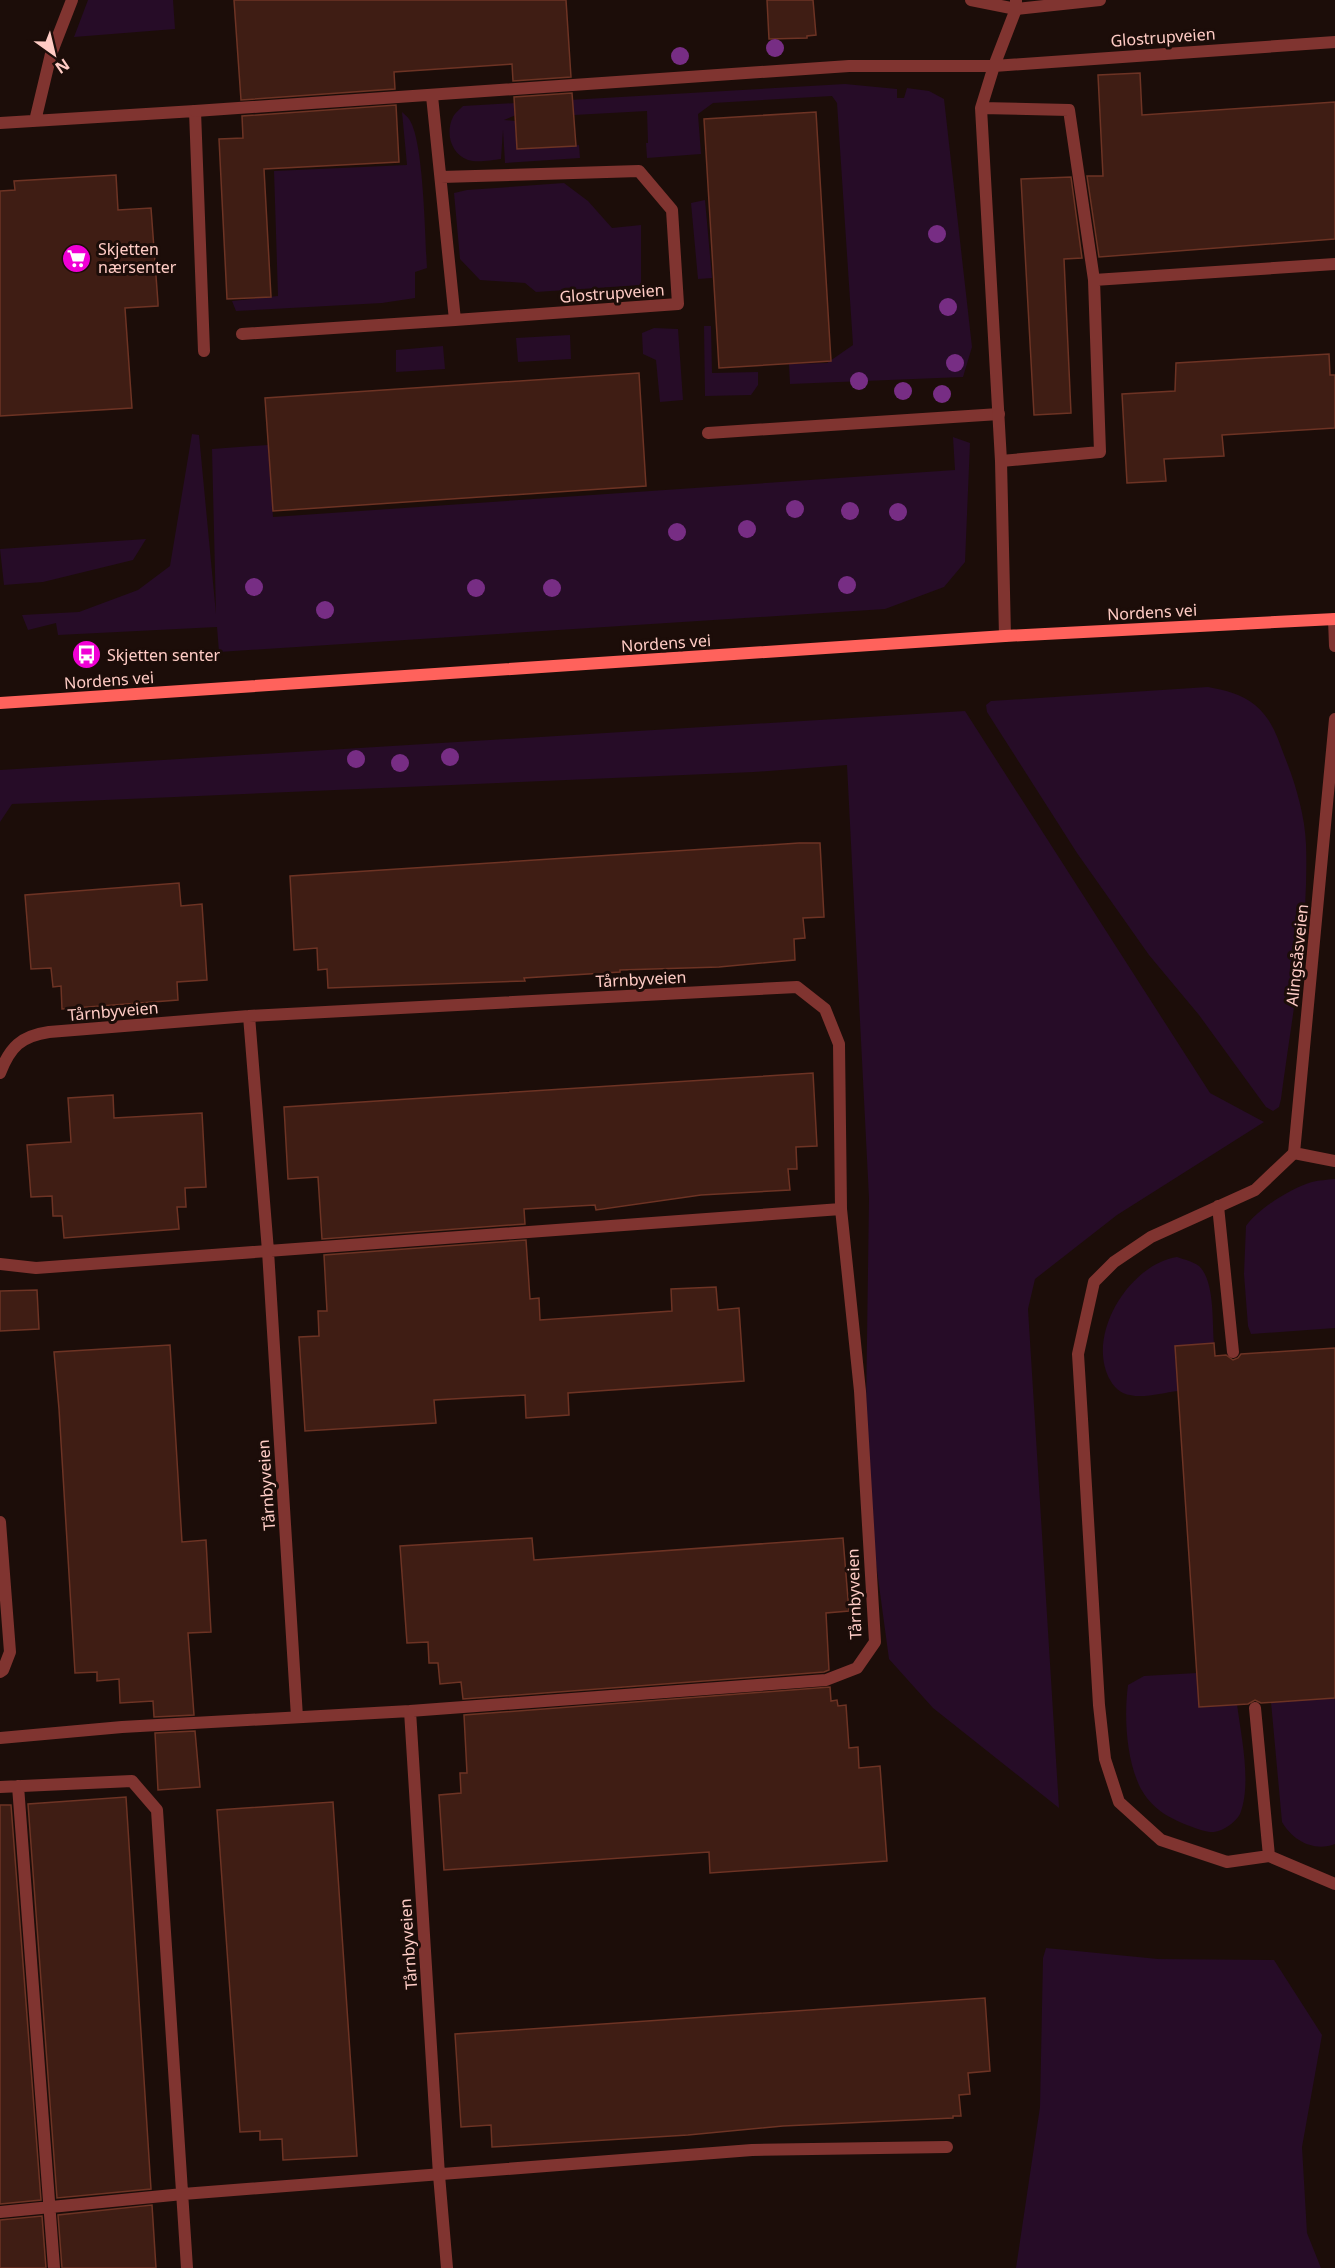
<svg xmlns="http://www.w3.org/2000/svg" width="1335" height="2268" font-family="'Noto Sans',sans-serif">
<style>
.green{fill:#260c27}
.building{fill:#3f1d14;stroke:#6d3324;stroke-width:1.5}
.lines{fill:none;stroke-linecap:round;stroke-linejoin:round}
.lane{stroke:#803430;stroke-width:12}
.street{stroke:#803430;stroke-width:12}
.secondary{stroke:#ff625c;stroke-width:12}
.tree{fill:#772d84}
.labels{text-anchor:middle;stroke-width:6;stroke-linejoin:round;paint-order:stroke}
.street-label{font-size:16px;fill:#ffccc5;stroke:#1c0d09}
.poi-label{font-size:16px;fill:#ffccc5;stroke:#1c0d09;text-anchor:start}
</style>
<rect width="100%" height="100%" fill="#1c0d09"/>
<path class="green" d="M88,0H173L175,29L74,37Z
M845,84L897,89V98H904L907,88L929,91L944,99L972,347L963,377L790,384L789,364L827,363L853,345L837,103L832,96L713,103L698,114L701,154L647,158L646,143H648L647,111L519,118L516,115L504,120L515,121L517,149L579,145L580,158L505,163L503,130L501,159C492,160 477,163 468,160C451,154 445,133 453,117C455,113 460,109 463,106Z
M402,112C404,114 407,116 409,119C424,140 425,238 427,268L415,272V298L382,303L236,311L232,301L278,296L274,171L407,165Z
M564,183L588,201L612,228L641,225V285L536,292L525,283L480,280L460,259L454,193L467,190Z
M705,200L712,278L698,279L691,203Z
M704,326H711L712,373L758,372V385L751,395L705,396Z
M654,328L678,329L683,400L660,402L656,360L643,354L642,333Z
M570,335L571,359L518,362L516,338Z
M443,346L445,369L396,372V350Z
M192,434L199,435L216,614L212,449L268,445L273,517L955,470L953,437L970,443L965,562L944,587L885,609L219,652L217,627L58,635L56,623L28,630L22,615L79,612L138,590L170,566Z
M146,539L133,560L43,582L4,585L0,549Z
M1208,687C1224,690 1242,694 1255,705C1271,718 1277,736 1284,755C1295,782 1305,815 1306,844C1309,929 1292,1015 1281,1099L1279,1107L1273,1111L1266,1107L1199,1015L1149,955L1077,853L987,712L986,705L991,701Z
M965,711L1210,1093L1264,1122L1117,1215L1035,1279L1028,1309L1059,1808L933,1708L889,1659L865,1482L869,1198L847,765L754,772L12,804L0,822V770Z
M1335,1179V1328L1251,1334L1248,1326L1244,1274L1246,1226C1258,1209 1291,1188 1312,1182C1319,1180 1327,1180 1335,1179Z
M1177,1257C1185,1260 1192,1261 1199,1266C1215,1281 1212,1322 1214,1343L1178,1391C1161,1393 1139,1400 1123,1393C1115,1389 1109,1380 1106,1371C1091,1327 1132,1264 1177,1257Z
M1197,1673L1237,1704C1241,1736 1252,1784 1240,1814C1236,1822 1223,1831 1214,1832C1202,1833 1168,1818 1159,1810C1151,1804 1143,1794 1139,1785C1126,1756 1124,1716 1128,1685L1144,1676Z
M1335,1698V1844C1314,1852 1293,1841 1282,1822L1271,1702Z
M1046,1948L1158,1959L1274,1960L1322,2035L1302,2147L1307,2233L1321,2268H1016L1040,2107L1043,1958Z"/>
<path class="building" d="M234,0H566L571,77L513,81L512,64L394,72L395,89L241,100Z
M767,0H813L816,35L807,36V38L769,39Z
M1140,73L1142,115L1335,102V239L1099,257L1087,176H1103L1098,75Z
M572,93L576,146L517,149L514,97Z
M396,105L399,162L264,169L271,297L227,299L219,139L243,138L242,116Z
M816,112L831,361L719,368L704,119Z
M116,175L118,210L151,208L158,303V306L125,308L132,408L0,416V191L15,190L14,181Z
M1071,177L1082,258L1064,259L1071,413L1034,415L1021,179Z
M1329,354L1330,375H1335V428L1222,435L1224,456L1164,459L1166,481L1127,483L1122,394L1175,391L1176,363Z
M639,373L646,486L273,511L265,398Z
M799,843H820L824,917L803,918L805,938L794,939L795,960L719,967L620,970V972L524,978L525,981L328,988L327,969L318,970L317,948L294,950L290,876Z
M179,883L181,906L202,904L207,980L177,982L178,1000L62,1009L61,986L53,987L51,968L31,969L25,895Z
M813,1073L817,1146L796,1147L797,1169H788L790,1190L701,1195L596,1210L595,1205L524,1209L525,1224L322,1239L318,1177L288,1179L284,1107Z
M113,1095L114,1118L202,1113L206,1187L185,1188L186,1207H177L179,1229L64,1238L62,1216H53L52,1196L31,1197L27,1145L71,1142L68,1098Z
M526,1240L530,1299L539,1298L540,1320L672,1311L671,1289L716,1287L718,1310L739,1308L744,1381L568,1393L569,1415L526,1418L525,1395L434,1400L436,1423L305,1431L299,1337L319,1336L318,1311H327L324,1255Z
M37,1290L39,1329L0,1331V1291Z
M1214,1343L1215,1356L1226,1355L1233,1360L1238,1358L1241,1354L1335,1348V1698L1261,1703L1255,1700L1248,1704L1199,1707L1175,1346Z
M170,1345L182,1542L206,1540L211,1632L188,1633L194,1715L154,1717L153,1701L120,1703L119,1679L97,1681V1672L75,1673L59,1409L54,1352Z
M532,1538L534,1560L843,1538L849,1611L826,1613L829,1670L824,1672L463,1699L461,1682L440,1684L438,1663H429L428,1642L407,1643L400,1546Z
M830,1687L831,1701L837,1700L838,1706L846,1705L849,1748L858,1747L859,1768L880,1766L887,1861L710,1873L709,1852L444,1870L439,1795L461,1793L460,1773H467L464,1715Z
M195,1731L200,1787L158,1790L155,1733Z
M126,1797L151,2189L57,2198L28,1804Z
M333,1802L357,2156L283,2160L282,2139L260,2140V2131L240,2132L217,1810Z
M0,1805H11L41,2200L0,2204Z
M985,1998L990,2071L968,2073L970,2094L959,2095L961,2116H953V2118L783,2126L688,2135L492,2147L491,2125L461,2127L455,2034Z
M152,2205L156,2268H62L58,2215Z
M42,2216L46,2268H0V2220Z"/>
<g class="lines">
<path class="lane" d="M971,0L1016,9L1100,0
M35,121L51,54L72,0
M0,123L195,111L204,351
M708,433L999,414
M249,1016L268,1251L297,1717
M0,1073C10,1047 21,1036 49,1032L249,1016L797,987L825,1009L839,1044L841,1209L36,1268L0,1264
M1294,1153L1255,1190L1151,1237L1114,1262L1094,1282L1078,1354L1082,1419L1099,1705L1105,1759L1119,1802L1161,1840L1227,1862L1269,1856L1335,1884
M1218,1206L1233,1352
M0,1522L10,1652L3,1670L0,1672
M1255,1708L1269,1856
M410,1711L439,2175L447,2268
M0,1738L122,1727L410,1711L826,1680L857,1668L875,1642L860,1391L841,1209
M18,1786L54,2268
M0,1787L132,1781L157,1810L187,2268
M0,2212L183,2194L752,2150L947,2147"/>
<path class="street" d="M432,96L455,320L678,304L672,210L639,171L441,177
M981,108L1069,110L1094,280
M195,111L849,66H994L1335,42
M242,334L455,320
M1001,461L1100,452L1094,280L1335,264
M1334,619L1335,646
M1005,636L1001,461L981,108L994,66L1016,9V0
M1335,719L1294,1153L1335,1161"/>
<path class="secondary" d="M0,703L1005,636L1335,619"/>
</g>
<g class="tree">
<circle cx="775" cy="48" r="9"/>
<circle cx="680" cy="56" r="9"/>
<circle cx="937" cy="234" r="9"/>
<circle cx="948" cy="307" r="9"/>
<circle cx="955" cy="363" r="9"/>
<circle cx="859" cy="381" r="9"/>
<circle cx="903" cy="391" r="9"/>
<circle cx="942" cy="394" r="9"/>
<circle cx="795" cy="509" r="9"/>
<circle cx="850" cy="511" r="9"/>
<circle cx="898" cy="512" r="9"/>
<circle cx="747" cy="529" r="9"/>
<circle cx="677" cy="532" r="9"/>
<circle cx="847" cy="585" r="9"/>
<circle cx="254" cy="587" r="9"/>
<circle cx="476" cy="588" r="9"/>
<circle cx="552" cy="588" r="9"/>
<circle cx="325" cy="610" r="9"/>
<circle cx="450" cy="757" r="9"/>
<circle cx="356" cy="759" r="9"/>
<circle cx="400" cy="763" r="9"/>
</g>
<defs>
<symbol id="supermarket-disc" viewBox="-11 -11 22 22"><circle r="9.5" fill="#f000d5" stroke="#1c0d09"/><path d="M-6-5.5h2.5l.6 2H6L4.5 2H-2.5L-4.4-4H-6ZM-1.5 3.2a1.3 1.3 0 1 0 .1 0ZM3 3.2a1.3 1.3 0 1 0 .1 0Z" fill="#fff"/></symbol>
<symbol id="bus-disc" viewBox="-11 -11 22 22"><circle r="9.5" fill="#f000d5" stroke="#1c0d09"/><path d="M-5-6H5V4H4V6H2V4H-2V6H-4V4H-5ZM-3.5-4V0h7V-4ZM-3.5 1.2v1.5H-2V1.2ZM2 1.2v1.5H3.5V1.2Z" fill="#fff"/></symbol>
</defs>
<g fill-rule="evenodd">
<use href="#supermarket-disc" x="60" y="242" width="33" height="33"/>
<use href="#bus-disc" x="70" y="638" width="33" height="33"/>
</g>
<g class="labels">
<g class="street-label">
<text transform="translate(1163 37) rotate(-4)" y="6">Glostrupveien</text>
<text transform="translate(612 293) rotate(-4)" y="6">Glostrupveien</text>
<text transform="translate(1152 612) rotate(-3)" y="6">Nordens vei</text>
<text transform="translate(666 643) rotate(-4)" y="6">Nordens vei</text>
<text transform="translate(109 680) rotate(-4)" y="6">Nordens vei</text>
<text transform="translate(1297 955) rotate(-84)" y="6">Alingsåsveien</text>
<text transform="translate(641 979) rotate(-3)" y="6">Tårnbyveien</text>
<text transform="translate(113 1011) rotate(-5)" y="6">Tårnbyveien</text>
<text transform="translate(266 1485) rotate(-94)" y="6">Tårnbyveien</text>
<text transform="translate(854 1594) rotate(-92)" y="6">Tårnbyveien</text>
<text transform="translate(408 1944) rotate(-94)" y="6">Tårnbyveien</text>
</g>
<g class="poi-label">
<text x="98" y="255">Skjetten<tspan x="98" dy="18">nærsenter</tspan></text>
<text x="107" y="661">Skjetten senter</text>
</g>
</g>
<g transform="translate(54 54) rotate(146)" stroke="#1c0d09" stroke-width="4.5" paint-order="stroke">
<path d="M0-4.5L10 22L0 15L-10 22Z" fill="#ffccc5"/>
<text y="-9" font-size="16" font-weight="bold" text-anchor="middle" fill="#ffccc5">N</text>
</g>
</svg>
